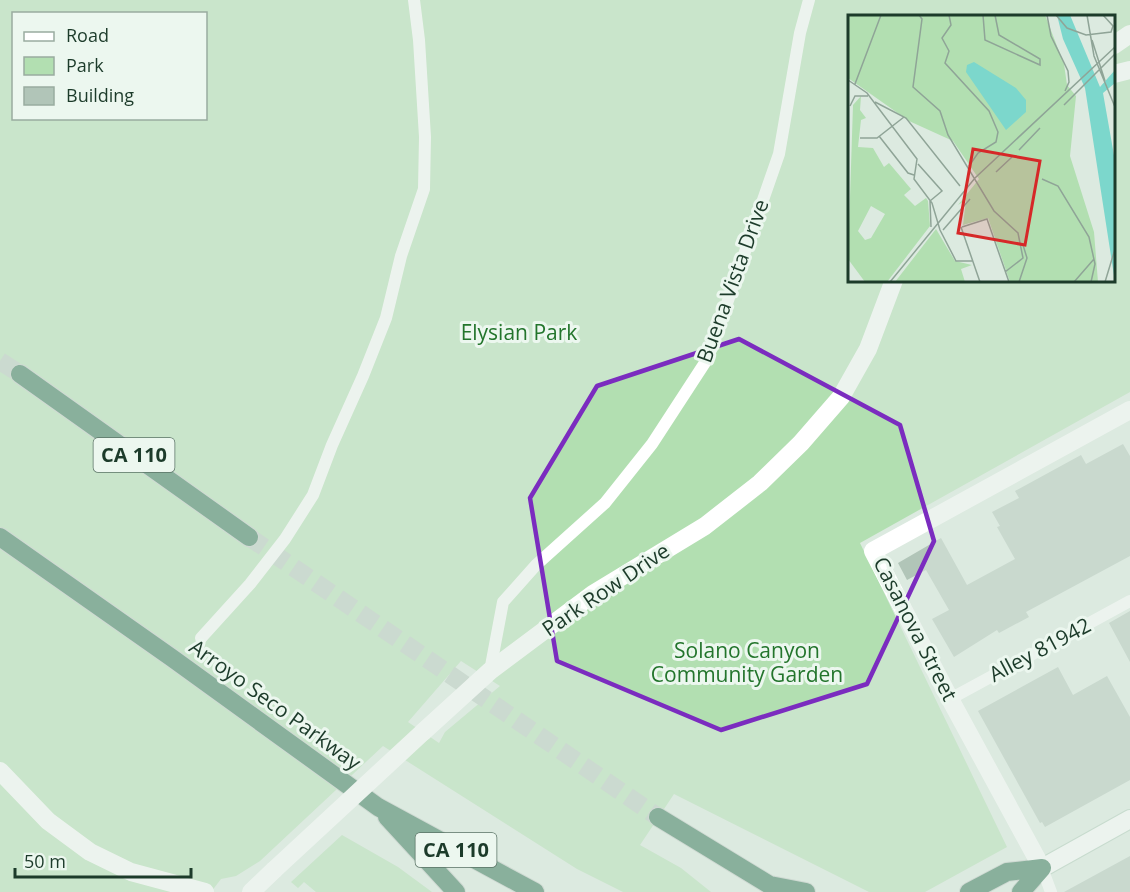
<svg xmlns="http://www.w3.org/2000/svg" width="1130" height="892" font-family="'Open Sans',sans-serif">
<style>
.green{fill:#b2dfb1;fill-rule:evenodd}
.building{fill:#b1c5b8}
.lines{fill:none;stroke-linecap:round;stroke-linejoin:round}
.motorway-tunnel{stroke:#b6c7bc;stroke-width:18;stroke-dasharray:18 9;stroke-linecap:butt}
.secondary-casing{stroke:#aecbb8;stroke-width:20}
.motorway-casing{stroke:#bfc8c3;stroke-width:20}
.service{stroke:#fff;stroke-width:12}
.minor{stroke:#fff;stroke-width:18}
.secondary{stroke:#fff;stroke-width:18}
.motorway{stroke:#256a49;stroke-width:18}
.minor-bridge{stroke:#fff;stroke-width:18}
.marked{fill:none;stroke:#7b2cbf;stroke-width:4.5;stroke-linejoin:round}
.labels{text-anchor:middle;stroke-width:6;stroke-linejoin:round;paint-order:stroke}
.shield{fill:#ecf7ef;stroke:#5a7365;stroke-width:1.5}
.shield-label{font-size:20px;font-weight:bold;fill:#1c3b2a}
.street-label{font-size:21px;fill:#1c3b2a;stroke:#ecf7ef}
.park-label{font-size:21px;fill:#23752c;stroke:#ecf7ef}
.inset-road{fill:none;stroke:#8fa497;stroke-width:1.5}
.view{fill:#d62828;fill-opacity:0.15;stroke:#d62828;stroke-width:3}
.inset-edge{fill:none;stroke:#1c3b2a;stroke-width:3}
</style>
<rect width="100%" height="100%" fill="#dceae0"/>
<path class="green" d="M0,0H1130V392L860,543L1007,847L925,892H869L674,794L640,845L681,868L711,892H623L577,869L383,746L260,861L236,876L221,879L211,892H0ZM14,14H206V118H14ZM850,16H1114V280H850ZM461,661L500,686L445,732L439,743L408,722Z
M342,835L398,867L432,892H316L304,882L298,888L291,882Z"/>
<path class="building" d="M1123,444L1130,456V556L1026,612L1029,617L999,633L997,630L954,657L932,619L949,610L926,570L907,580L898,563L941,538L967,585L1015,559L997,527L1000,526L992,512L1019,498L1015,491L1081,455L1086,464Z
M1130,611V662L1109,623Z
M1058,667L1073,695L1107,676L1130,717V780L1045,827L1042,822L1040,823L978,711Z
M1130,856V892H1064Z"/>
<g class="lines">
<path class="motorway-tunnel" d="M0,361L20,374
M249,537L658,817"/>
<defs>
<path id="secondary" d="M1042,868L1130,819"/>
<path id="motorway" d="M20,374L249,537
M0,537L172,658L378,807L535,892
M387,817L456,892
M658,817L781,892
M770,885L806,892
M969,892L1007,872L1042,868
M1021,892L1042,868"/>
</defs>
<use href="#secondary" class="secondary-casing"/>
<use href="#motorway" class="motorway-casing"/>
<path class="service" d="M201,638L250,584L285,539L313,495L332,445L363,376L386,318L401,256L424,189L425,137L419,40L414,0
M490,671L503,602L536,565L605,503L652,444L708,358L779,154L800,33L809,0
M950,699L1130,601
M1042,868L1051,892"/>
<path class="minor" d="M1114,45L1130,34
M1114,74L1130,70
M423,732L490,671L593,594L705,526L760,483L801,443L841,397L868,349L894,280
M0,771L48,821L90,852L131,872L205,892
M1042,868L950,699L873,551L1130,410
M251,892L274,870"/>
<use href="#secondary" class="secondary"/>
<use href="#motorway" class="motorway"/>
<path class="minor-bridge" d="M274,870L423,732"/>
</g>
<path d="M0 0H1130V892H0ZM739,339L900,425L934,541L867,684L721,730L557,661L530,498L597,386Z" fill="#dceae0" fill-opacity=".55" fill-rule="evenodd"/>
<path class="marked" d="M739,339L900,425L934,541L867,684L721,730L557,661L530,498L597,386Z"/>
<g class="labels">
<g class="shield">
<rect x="93.5" y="438" width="81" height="34" rx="4.5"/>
<rect x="415.5" y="833" width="81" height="34" rx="4.5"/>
</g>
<g class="shield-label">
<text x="134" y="462">CA 110</text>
<text x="456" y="857">CA 110</text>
</g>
<g class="street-label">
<text transform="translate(733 281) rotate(-70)" y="7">Buena Vista Drive</text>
<text transform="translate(606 590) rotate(-34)" y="7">Park Row Drive</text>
<text transform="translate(915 629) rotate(63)" y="7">Casanova Street</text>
<text transform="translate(1040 650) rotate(-28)" y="7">Alley 81942</text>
<text transform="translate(275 705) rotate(36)" y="7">Arroyo Seco Parkway</text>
</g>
<g class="park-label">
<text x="519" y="340">Elysian Park</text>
<text x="747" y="658">Solano Canyon<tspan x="747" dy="24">Community Garden</tspan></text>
</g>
</g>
<g transform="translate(848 15)">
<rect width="267" height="267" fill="#dceae0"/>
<path d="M0,0H197L216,49L219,70L228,81L222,141L246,217L250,267H162L140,203L115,210L118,185L110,190L131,164L105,126L61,106L0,63ZM13,81L12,95L18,103L13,105L10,132L25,133L36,152L41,148L63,174L56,180L67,191L78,183L80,186L82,211L39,267H17L0,244L5,90ZM23,191L37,199L23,223L17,225L10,216ZM88,214L107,246L124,250L113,254L117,267H47Z" fill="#b2dfb1" fill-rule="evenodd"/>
<path d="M209,0H222L252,72L267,55V68L255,78L267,146V267L237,73L215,24ZM126,47L168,73L178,85V97L158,115L118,57L119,50Z" fill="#7cd7cc"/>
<path class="inset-road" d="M71,0L74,4L65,72L92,96L100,120L146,196L170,218L175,243L157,257M101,0L103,10L94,23L101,36L97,48L141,96L150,117L148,127L130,138L121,151M135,0L137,25L192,50V44L151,20L147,0M199,0L203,21L220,56L221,67L217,76M208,0L219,13L238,20L263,17L265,11L255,0M239,0L246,41L267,92M244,25L257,66M0,65L19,78L69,144L66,164L84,188L92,215L108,246H125M7,69L33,0M27,87L58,103L112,171M216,90L267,39M2,91L7,81H20M31,121L60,158L66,160M12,123H29L56,102M171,135L192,113M70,149L94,176L82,186M148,157L164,142M194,164L210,171L241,222L247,249L243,267M82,186L83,212M113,212L132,267M114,212L139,204L161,267M95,215L122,184M42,267L127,163L267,32M171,267L179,243L175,230M226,267L246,244M257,267L267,234"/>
<path class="view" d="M125,134L192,146L177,230L110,218Z"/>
<rect width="267" height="267" class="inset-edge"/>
</g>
<rect x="12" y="12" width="195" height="108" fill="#ecf7ef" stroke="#99aca0" stroke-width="1.5"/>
<rect x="24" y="32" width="30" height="9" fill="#ffffff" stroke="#99aca0" stroke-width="1.5"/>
<text x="66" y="42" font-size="18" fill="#1c3b2a">Road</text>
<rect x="24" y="57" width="30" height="18" fill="#b2dfb1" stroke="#99aca0" stroke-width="1.5"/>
<text x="66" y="72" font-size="18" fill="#1c3b2a">Park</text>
<rect x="24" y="87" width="30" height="18" fill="#b1c5b8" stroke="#99aca0" stroke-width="1.5"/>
<text x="66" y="102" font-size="18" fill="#1c3b2a">Building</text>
<path d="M15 868v9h176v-9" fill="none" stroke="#1c3b2a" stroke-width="3"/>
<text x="24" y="868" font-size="18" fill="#1c3b2a" stroke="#ecf7ef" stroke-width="4.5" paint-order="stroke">50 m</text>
</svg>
